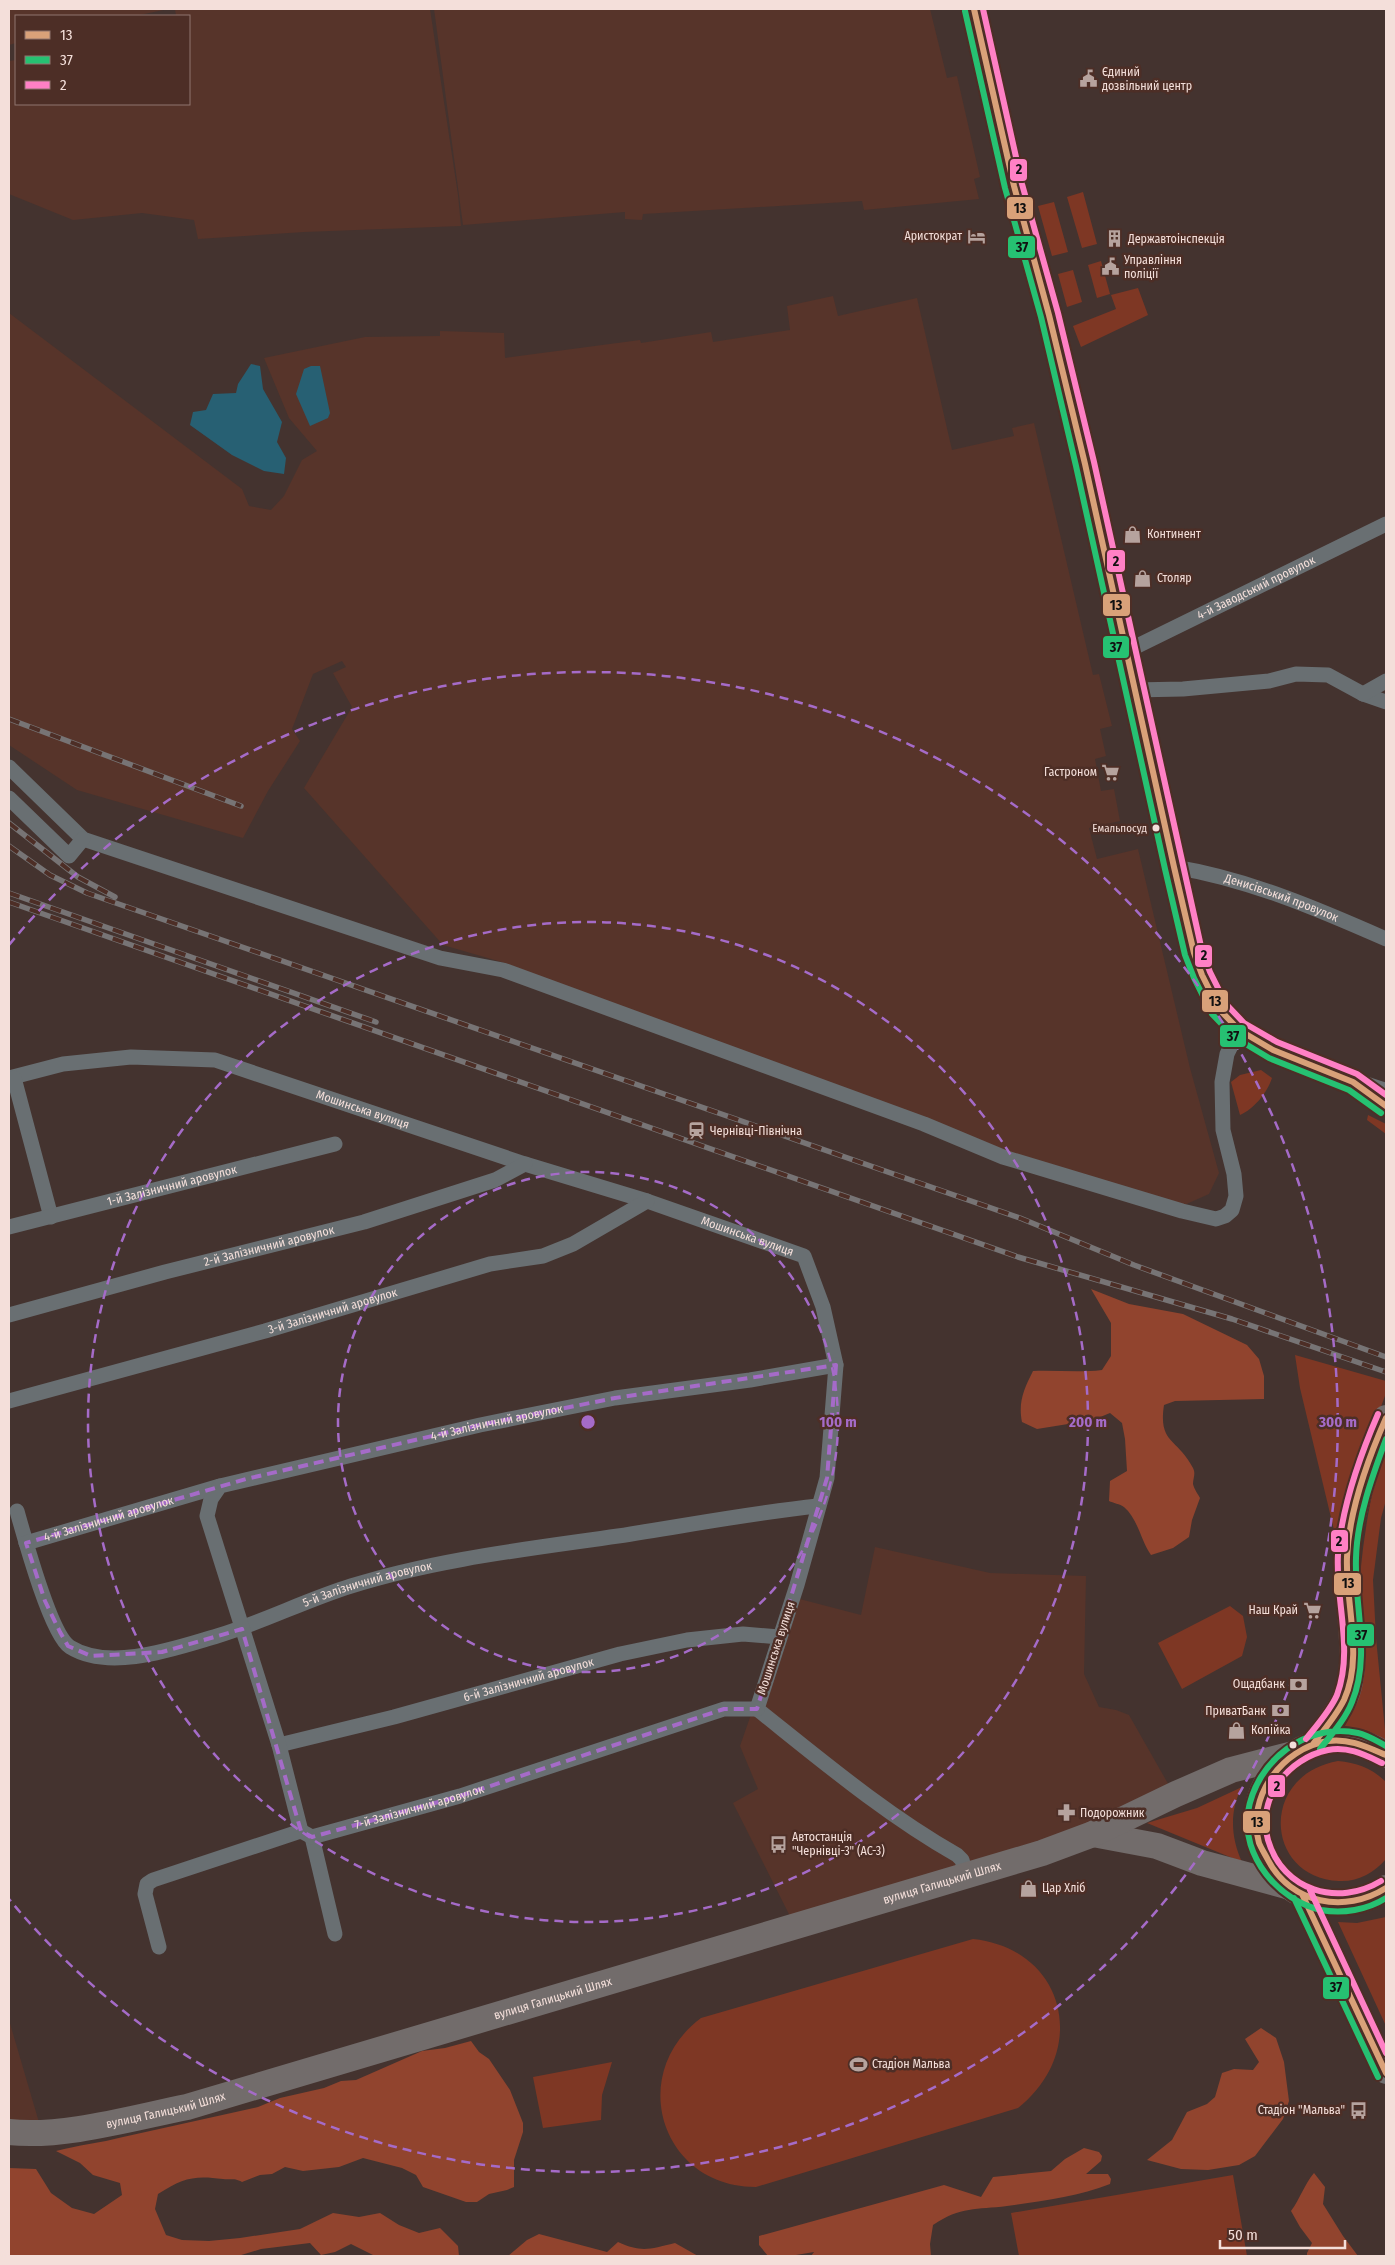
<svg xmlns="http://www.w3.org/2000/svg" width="1395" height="2265" font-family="'Fira Sans Condensed',sans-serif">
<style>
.built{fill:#57342a}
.green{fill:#7e3724}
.forest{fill:#91442e}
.water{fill:#276073}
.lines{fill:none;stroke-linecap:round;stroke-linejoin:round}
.street{stroke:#696f72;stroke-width:15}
.secondary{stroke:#6b7174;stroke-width:20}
.primary{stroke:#6f6f70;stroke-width:22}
.highway{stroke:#726c6b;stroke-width:26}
.rail-casing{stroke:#777475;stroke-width:5.5}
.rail{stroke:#4d2e26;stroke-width:4;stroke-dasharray:11;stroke-linecap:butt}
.bus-1-casing{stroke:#4d2e26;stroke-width:10}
.bus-2-casing{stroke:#4d2e26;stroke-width:10}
.bus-3-casing{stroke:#4d2e26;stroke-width:10}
.bus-1{stroke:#d9a179;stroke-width:6}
.bus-2{stroke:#26c172;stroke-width:6}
.bus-3{stroke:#ff80c5;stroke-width:6}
.marked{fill:none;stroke:#a56bc8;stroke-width:4;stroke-dasharray:10 6;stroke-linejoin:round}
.ring{fill:none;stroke:#a56bc8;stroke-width:2.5;stroke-dasharray:9 6}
.bus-dot{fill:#f4dfda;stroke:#4d2e26;stroke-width:2}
.labels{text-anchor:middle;stroke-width:5;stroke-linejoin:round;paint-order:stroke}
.bus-label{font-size:11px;fill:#f4dfda;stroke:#4d2e26;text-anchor:end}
.poi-label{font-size:12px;fill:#f4dfda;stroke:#4d2e26;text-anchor:start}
.street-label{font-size:12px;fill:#f4dfda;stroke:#4d2e26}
.centre{fill:#a56bc8;stroke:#4d2e26;stroke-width:2.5}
.ring-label{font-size:15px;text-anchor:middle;font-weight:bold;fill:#a56bc8;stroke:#4d2e26;stroke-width:5;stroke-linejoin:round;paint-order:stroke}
.line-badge{stroke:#4d2e26;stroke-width:2}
.pale-badge-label{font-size:14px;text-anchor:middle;font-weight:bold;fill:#111}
</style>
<rect width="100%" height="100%" fill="#44332f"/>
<path class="built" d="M9,9H168L135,16H16V43L9,45Z
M175,9H430L458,195L461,226L304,232L198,239L194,220L142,213L73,220L9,194V61L16,60V104H189V16H176Z
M434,9H930L947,78L957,76L980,177L974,179L979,199L864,210L862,201L643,214L642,220L625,219V212L463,225Z
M833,296L838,316L917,298L952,450L1014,436L1012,428L1034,423L1093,675L1099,674L1112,726L1100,729L1106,756L1095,759L1101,791L1114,789L1120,821L1089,828L1097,859L1138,849L1190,1068L1219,1173L1209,1194L1182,1206L1004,1153L505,963L443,945L304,788L352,707L333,673L346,667L342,661L313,674L292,729L300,741L268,791L243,838L77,790L9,745V313L242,489L249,506L271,510L284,496L302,460L317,451L289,418L264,358L365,337L440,336V331L504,333L505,358L640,340L641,343L711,332L713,342L790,330L787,306Z
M875,1547L990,1573L1086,1576L1084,1674L1099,1707L1116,1710L1129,1715L1175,1796L796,1928L733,1803L758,1789L740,1746L792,1597L861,1615Z
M9,2020L43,2136L9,2135Z"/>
<path class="green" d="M1083,192L1097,244L1082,248L1067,197Z
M1054,202L1068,252L1052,256L1038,206Z
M1101,261L1110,294L1097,298L1088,265Z
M1073,270L1082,302L1067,307L1058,274Z
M1138,288L1148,315L1081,347L1073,326L1116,309L1111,295Z
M1261,1070L1272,1078C1267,1093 1254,1109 1240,1115L1231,1082L1240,1075Z
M1368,1115L1386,1124V1134L1367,1120Z
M1295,1355L1386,1381V1393L1337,1527L1334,1530L1300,1388Z
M1386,1444V1500L1381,1518L1373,1580L1376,1638L1386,1740L1368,1731L1345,1726L1353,1709C1357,1619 1357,1530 1386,1444Z
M1230,1606L1243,1616L1247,1637L1242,1656L1182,1689L1158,1643Z
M1338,1761C1357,1763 1372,1768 1386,1782V1859C1374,1873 1358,1882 1339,1881C1264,1877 1259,1775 1338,1761Z
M1242,1787C1229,1811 1231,1838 1242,1862L1147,1823L1197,1808Z
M1386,1917V2026L1338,1922L1357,1923Z
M973,1939C1066,1949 1090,2051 1018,2108L756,2187C661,2187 626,2074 701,2018Z
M612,2062L602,2095L601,2120L543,2128L533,2077Z
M1233,2175L1247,2256H1019L1011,2213Z"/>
<path class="forest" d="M1091,1289L1129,1304L1183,1314L1247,1345L1259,1359L1264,1376V1399L1175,1401L1164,1405C1158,1444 1178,1438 1193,1468C1196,1474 1193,1478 1193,1484C1194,1489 1198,1494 1200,1498L1192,1520L1189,1537L1173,1548L1151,1555C1141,1541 1138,1519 1124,1507C1120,1504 1113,1503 1109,1501L1110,1481L1127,1471L1125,1439L1122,1423L1110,1413L1093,1420L1037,1429L1022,1422C1018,1402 1024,1389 1033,1371C1056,1370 1079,1373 1102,1370L1111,1356V1323Z
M1261,2028L1276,2038L1284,2062L1289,2101L1283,2119L1255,2156L1239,2165L1208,2170L1181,2169L1147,2160L1172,2140L1187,2112L1207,2104L1215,2097L1222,2073L1234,2069L1253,2070L1259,2062L1245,2039Z
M471,2041L479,2052L489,2059L510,2090L523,2123V2132L514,2160V2187L507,2190L489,2194L477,2202H466L423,2187L416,2175L402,2168L363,2158L339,2167L303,2171L285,2167L272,2174L260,2175L242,2182C235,2178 231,2180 223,2179C194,2175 183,2178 158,2194L155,2209L166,2235L182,2240L209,2241L240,2238L300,2229L333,2213L359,2217L380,2213L399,2225L419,2233L440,2228L458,2246L459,2256H375L351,2244L335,2252L321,2255L310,2243L261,2249L238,2256H9V2168L36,2169L51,2193L72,2208L94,2214L122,2195L120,2183L93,2175L80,2163L56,2151C78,2145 100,2143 123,2137L258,2107L280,2098L324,2088L341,2081L356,2080L422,2051L445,2048Z
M1084,2148L1099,2152L1102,2156L1101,2161L1086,2174H1108L1111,2179L1110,2184C1078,2197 1041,2201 1007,2206C976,2210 961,2206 933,2225L930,2244L931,2256H811L814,2252L790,2256H768L759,2245V2236L944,2185L981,2197L993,2177L1051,2171L1065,2159Z
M1314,2173L1325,2187L1323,2204L1343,2236L1358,2256H1307V2253L1312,2243L1300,2227L1291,2211C1300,2199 1304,2185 1314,2173Z
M539,2234L607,2252L618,2242C642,2253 650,2249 675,2243L698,2256H508L527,2240Z"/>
<path class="water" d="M251,364L260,366L263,389L282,422L277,442L286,458L284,474L264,471L232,455L190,425L193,412L206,410L213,394L236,393L238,384Z
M311,366H320L330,413L328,418L310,426L296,394L304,369Z"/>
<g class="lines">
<g class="street">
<path id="s1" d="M1125,652L1386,524"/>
<path d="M1134,690L1183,689L1269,681L1296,674L1328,675L1363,694L1386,702"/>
<path d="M1363,694L1386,681"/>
<path d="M9,767L83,839L440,958L503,970L924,1124L1003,1157L1182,1211L1216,1219L1225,1216L1232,1210L1236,1196L1234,1174L1223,1130L1222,1082L1227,1054L1239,1030"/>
<path d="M9,798L69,856L83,839"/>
<path id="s2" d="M1174,867C1248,879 1318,909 1386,939"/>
<path id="s3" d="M9,1078L63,1064L131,1057L215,1060L525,1164L647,1201L804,1256L823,1307L836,1365L827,1478L797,1585L757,1709C821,1760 885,1814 957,1855L962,1860L966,1874"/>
<path d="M14,1078L51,1217"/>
<path id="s4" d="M9,1227L335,1144"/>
<path id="s5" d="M9,1315L165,1272L364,1222L495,1180L525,1164"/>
<path id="s6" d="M9,1401L265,1331L490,1264L543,1256L573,1244L647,1201"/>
<path id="s7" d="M17,1511C24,1536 51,1635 70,1647C110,1672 176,1648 217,1636C263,1622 306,1600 351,1586C437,1559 528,1549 618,1536C684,1526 751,1513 818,1506"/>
<path id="s8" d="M26,1543L220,1486"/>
<path id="s9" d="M279,1745L394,1717L620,1654L687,1640L743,1634L779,1637"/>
<path id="s10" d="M301,1831L279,1745L207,1516L211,1499L220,1486L480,1425L615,1398L750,1380L836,1365"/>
<path d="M312,1837L335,1934"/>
<path id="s11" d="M159,1947L145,1894L147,1884L153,1880L301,1831L312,1837L460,1796L724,1709H757"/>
</g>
<path class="secondary" d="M974,9C988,68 999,129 1015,188C1046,309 1080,429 1105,551C1125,647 1146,743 1167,839C1178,888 1190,968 1219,1008C1250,1051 1337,1077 1386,1093"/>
<path class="primary" d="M1302,1894L1386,2073"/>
<g class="highway">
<path d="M1313,1744C1324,1730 1336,1716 1344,1700C1362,1665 1345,1597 1347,1557C1348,1520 1370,1451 1386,1418"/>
<path d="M1386,1755C1309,1703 1217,1797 1274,1871C1285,1885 1300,1896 1317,1900C1341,1906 1366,1902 1386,1888"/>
<path d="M1093,1834L1157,1846L1202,1863L1290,1887"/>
<path id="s12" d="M9,2132C63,2138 132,2118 187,2107L1042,1853L1093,1834L1176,1794L1231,1770L1293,1754"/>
</g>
<defs>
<path id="rail" d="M9,719L241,806
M9,823L78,877L115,897
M9,846L50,875L87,893L1020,1218L1134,1265L1386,1357
M9,893L376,1022
M9,902L1018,1257L1232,1319L1386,1372"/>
</defs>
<use href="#rail" class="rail-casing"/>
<use href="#rail" class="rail"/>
<defs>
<path id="bus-1" d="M974,9L1014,186L1049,315L1085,464L1174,867L1194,953L1202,975L1219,1009L1239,1030L1273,1050L1353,1082L1386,1106
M1313,1744C1324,1730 1336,1716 1344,1700C1364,1656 1345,1603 1347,1557C1349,1510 1367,1461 1386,1418
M1386,1755C1367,1747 1349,1738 1328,1741C1282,1748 1246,1797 1259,1843C1261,1848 1265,1854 1268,1860C1291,1904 1345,1914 1386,1888
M1302,1894L1386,2073"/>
<path id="bus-2" d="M965,11L1005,188L1041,317L1076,466L1165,869L1185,955L1194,978L1212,1014L1234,1037L1269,1058L1349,1090L1381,1113
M1386,1746C1378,1742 1368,1735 1358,1733C1306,1722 1256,1761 1248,1812C1241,1856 1279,1901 1321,1910C1343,1914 1367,1910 1386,1898
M1320,1749C1331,1735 1345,1720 1352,1702C1371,1656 1354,1605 1356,1558C1357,1518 1372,1477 1386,1439
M1294,1898L1378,2077"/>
<path id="bus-3" d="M983,9L1022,184L1058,313L1094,462L1183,865L1202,951L1210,972L1226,1004L1244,1023L1277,1042L1357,1074L1386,1095
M1306,1739C1317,1725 1330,1711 1337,1695C1354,1650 1335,1600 1338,1554C1342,1506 1359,1458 1378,1414
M1381,1881C1338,1907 1283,1891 1268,1840C1256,1799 1288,1758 1328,1750C1348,1746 1365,1755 1382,1763
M1310,1890L1386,2053"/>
</defs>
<use href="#bus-1" class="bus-1-casing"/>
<use href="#bus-2" class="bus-2-casing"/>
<use href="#bus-3" class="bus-3-casing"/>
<use href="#bus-1" class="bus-1"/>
<use href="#bus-2" class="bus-2"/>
<use href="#bus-3" class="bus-3"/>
</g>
<path class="marked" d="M836,1365L827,1478L757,1709H724L460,1796L312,1837L301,1831L242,1629L162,1652L91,1656L68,1646L60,1632L45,1601L26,1543L246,1479L480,1425L615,1398Z"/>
<g class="ring">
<circle cx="588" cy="1422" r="250"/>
<circle cx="588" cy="1422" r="500"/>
<path d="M9 945A750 750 0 1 1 9 1899"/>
</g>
<defs>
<symbol id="civic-bare" viewBox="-9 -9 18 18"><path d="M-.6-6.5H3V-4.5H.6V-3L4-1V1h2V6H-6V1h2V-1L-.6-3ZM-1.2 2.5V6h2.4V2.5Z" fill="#b6a39e" stroke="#4d2e26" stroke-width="2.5" paint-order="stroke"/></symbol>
<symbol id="hotel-bare" viewBox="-9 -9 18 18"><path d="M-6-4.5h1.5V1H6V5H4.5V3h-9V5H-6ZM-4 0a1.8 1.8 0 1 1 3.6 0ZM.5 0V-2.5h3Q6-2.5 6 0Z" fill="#b6a39e" stroke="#4d2e26" stroke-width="2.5" paint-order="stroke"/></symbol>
<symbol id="building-bare" viewBox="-9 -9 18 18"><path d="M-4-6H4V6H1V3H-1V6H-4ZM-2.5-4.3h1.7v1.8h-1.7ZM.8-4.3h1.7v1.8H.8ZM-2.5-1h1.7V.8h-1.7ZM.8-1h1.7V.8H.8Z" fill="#b6a39e" stroke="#4d2e26" stroke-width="2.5" paint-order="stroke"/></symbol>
<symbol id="shop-bare" viewBox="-9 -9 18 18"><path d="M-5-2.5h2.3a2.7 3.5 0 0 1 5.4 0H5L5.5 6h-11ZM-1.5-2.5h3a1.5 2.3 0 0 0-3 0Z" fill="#b6a39e" stroke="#4d2e26" stroke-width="2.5" paint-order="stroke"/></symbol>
<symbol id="supermarket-bare" viewBox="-9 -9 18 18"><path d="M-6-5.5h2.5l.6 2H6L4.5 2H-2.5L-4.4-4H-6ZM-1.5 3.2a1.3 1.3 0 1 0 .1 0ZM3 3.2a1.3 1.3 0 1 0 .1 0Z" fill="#b6a39e" stroke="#4d2e26" stroke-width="2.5" paint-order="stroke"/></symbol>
<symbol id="station-bare" viewBox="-9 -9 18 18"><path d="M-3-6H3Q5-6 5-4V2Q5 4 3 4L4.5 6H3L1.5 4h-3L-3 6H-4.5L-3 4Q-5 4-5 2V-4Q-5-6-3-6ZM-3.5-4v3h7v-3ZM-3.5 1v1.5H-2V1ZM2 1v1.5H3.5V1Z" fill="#b6a39e" stroke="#4d2e26" stroke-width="2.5" paint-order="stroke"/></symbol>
<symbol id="bank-bare" viewBox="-9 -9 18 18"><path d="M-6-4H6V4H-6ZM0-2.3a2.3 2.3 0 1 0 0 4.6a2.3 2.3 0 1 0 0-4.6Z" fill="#b6a39e" stroke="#4d2e26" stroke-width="2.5" paint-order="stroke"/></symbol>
<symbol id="pharmacy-bare" viewBox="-9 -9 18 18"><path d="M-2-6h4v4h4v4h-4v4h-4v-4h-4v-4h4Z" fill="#b6a39e" stroke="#4d2e26" stroke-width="2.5" paint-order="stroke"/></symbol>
<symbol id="bus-bare" viewBox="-9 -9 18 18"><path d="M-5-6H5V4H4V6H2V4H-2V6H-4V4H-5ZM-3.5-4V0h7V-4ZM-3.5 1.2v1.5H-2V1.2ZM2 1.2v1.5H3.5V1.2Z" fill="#b6a39e" stroke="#4d2e26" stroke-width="2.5" paint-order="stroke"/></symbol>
<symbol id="stadium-bare" viewBox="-9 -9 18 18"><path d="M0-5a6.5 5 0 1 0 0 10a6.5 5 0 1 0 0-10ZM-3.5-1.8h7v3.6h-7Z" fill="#b6a39e" stroke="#4d2e26" stroke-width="2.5" paint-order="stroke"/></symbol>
</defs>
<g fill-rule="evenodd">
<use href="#civic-bare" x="1076" y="66" width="25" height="25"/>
<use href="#hotel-bare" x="964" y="224" width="25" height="25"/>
<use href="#building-bare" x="1102" y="226" width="25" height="25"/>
<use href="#civic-bare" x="1098" y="254" width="25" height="25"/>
<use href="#shop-bare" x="1120" y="522" width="25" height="25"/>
<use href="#shop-bare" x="1130" y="566" width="25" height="25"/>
<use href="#supermarket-bare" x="1098" y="760" width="25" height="25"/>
<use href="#station-bare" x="684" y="1118" width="25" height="25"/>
<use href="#supermarket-bare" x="1300" y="1598" width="25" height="25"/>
<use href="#bank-bare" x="1286" y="1672" width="25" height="25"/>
<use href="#bank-bare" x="1268" y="1698" width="25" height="25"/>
<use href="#shop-bare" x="1224" y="1718" width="25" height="25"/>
<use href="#pharmacy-bare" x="1054" y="1800" width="25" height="25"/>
<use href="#bus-bare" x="766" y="1832" width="25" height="25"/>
<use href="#shop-bare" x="1016" y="1876" width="25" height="25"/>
<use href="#stadium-bare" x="846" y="2052" width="25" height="25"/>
<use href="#bus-bare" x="1346" y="2098" width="25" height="25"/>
</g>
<g class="bus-dot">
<circle cx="1156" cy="828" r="4.5"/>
<circle cx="1293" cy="1745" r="4.5"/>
</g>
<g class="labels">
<g class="bus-label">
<text x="1147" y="832">Емальпосуд</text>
</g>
<g class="poi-label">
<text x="1102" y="76">Єдиний<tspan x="1102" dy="14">дозвільний центр</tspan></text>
<text x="962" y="240" text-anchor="end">Аристократ</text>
<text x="1128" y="243">Державтоінспекція</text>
<text x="1124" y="264">Управління<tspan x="1124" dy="14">поліції</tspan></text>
<text x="1147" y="538">Континент</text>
<text x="1157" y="582">Столяр</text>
<text x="1097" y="776" text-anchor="end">Гастроном</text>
<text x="710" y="1135">Чернівці-Північна</text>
<text x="1298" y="1614" text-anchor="end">Наш Край</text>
<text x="1285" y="1688" text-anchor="end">Ощадбанк</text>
<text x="1266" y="1715" text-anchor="end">ПриватБанк</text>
<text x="1251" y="1734">Копійка</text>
<text x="1080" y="1817">Подорожник</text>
<text x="792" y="1841">Автостанція<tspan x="792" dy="14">"Чернівці-3" (АС-3)</tspan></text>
<text x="1042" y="1892">Цар Хліб</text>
<text x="872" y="2068">Стадіон Мальва</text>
<text x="1345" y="2114" text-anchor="end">Стадіон "Мальва"</text>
</g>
<g class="street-label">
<text dy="4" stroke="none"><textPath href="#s1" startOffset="146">4-й Заводський провулок</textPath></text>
<text dy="4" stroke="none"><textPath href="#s2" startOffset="112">Денисівський провулок</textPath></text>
<text dy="4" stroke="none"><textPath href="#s3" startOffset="364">Мошинська вулиця</textPath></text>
<text dy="4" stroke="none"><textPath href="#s4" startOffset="168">1-й Залізничний аровулок</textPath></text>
<text dy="4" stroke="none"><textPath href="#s3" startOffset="769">Мошинська вулиця</textPath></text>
<text dy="4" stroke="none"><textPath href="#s5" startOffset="269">2-й Залізничний аровулок</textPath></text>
<text dy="4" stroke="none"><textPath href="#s6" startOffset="336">3-й Залізничний аровулок</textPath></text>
<text dy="4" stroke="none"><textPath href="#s10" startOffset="646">4-й Залізничний аровулок</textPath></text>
<text dy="4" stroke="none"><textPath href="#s8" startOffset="86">4-й Залізничний аровулок</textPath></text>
<text dy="4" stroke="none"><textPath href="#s7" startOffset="458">5-й Залізничний аровулок</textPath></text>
<text transform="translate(776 1648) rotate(-72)" y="4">Мошинська вулиця</text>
<text dy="4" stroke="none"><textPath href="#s9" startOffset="258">6-й Залізничний аровулок</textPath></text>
<text dy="4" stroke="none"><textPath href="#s11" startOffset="352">7-й Залізничний аровулок</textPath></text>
<text dy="4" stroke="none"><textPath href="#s12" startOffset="968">вулиця Галицький Шлях</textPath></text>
<text dy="4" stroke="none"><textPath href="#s12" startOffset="562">вулиця Галицький Шлях</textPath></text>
<text dy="4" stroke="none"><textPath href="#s12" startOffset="159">вулиця Галицький Шлях</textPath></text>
</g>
</g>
<circle cx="588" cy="1422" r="8" class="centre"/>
<g class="ring-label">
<text x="838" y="1427">100 m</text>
<text x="1088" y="1427">200 m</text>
<text x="1338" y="1427">300 m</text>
</g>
<g class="line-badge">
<rect x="1009" y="158" width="19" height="24" rx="5" fill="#ff80c5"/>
<rect x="1006" y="196" width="28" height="24" rx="5" fill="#d9a179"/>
<rect x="1007" y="235" width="29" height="24" rx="5" fill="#26c172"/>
<rect x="1106" y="549" width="20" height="24" rx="5" fill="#ff80c5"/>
<rect x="1102" y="593" width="29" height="24" rx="5" fill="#d9a179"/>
<rect x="1102" y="635" width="28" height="24" rx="5" fill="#26c172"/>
<rect x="1194" y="944" width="19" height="24" rx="5" fill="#ff80c5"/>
<rect x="1201" y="989" width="28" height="24" rx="5" fill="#d9a179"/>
<rect x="1219" y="1024" width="28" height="24" rx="5" fill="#26c172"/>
<rect x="1330" y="1529" width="19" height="24" rx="5" fill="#ff80c5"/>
<rect x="1333" y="1572" width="29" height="24" rx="5" fill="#d9a179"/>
<rect x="1346" y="1623" width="29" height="24" rx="5" fill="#26c172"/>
<rect x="1267" y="1774" width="19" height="24" rx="5" fill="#ff80c5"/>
<rect x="1242" y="1810" width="29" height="24" rx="5" fill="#d9a179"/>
<rect x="1322" y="1976" width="28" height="24" rx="5" fill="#26c172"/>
</g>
<g class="pale-badge-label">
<text x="1019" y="174">2</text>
<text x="1020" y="213">13</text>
<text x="1022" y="252">37</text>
<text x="1116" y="566">2</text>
<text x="1116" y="610">13</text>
<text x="1116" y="652">37</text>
<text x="1204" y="960">2</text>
<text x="1215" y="1006">13</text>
<text x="1233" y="1041">37</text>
<text x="1339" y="1546">2</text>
<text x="1348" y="1588">13</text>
<text x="1361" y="1640">37</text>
<text x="1277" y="1791">2</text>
<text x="1257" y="1827">13</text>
<text x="1336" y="1992">37</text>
</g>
<rect width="1395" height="2265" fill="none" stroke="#f4dfda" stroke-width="20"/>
<rect x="15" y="15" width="175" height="90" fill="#4d2e26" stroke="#90756e"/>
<rect x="25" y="31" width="25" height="8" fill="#d9a179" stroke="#90756e"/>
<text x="60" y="40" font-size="15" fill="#f4dfda">13</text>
<rect x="25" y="56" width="25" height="8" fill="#26c172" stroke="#90756e"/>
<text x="60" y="65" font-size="15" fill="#f4dfda">37</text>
<rect x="25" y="81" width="25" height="8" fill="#ff80c5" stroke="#90756e"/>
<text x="60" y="90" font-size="15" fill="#f4dfda">2</text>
<path d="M1220 2240v8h125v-8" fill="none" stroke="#f4dfda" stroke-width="2.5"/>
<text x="1228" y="2240" font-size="15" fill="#f4dfda" stroke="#4d2e26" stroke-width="4" paint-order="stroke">50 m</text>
</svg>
